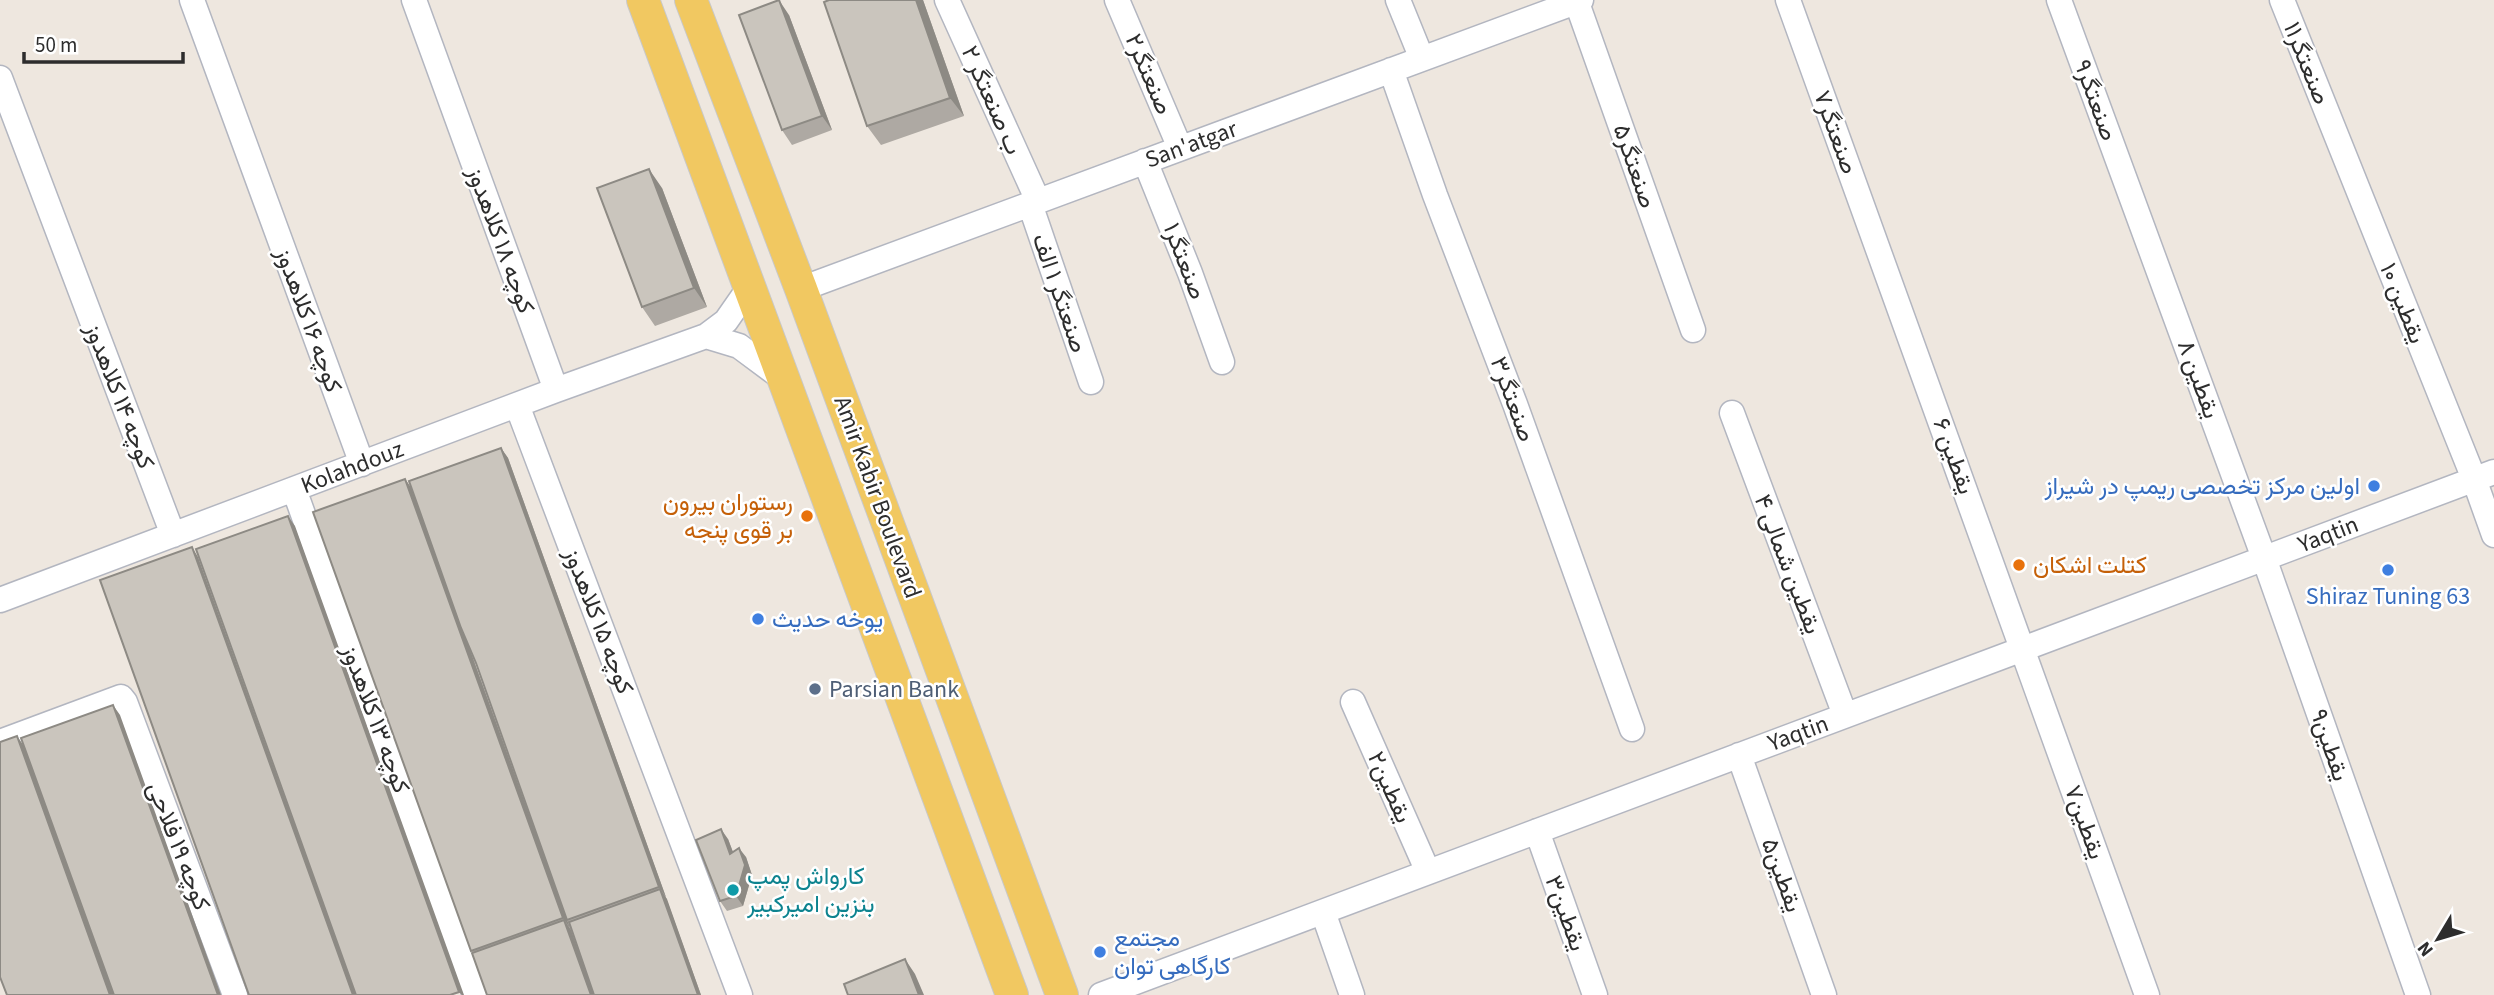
<svg xmlns="http://www.w3.org/2000/svg" width="2494" height="995" font-family="'Source Sans 3',Vazirmatn,sans-serif">
<style>
.lines{fill:none;stroke-linecap:round;stroke-linejoin:round}
.minor-casing{stroke:#b3b6c0;stroke-width:27}
.major-casing{stroke:#c8c8c8;stroke-width:34}
.minor{stroke:#fff;stroke-width:24}
.major{stroke:#f1c861;stroke-width:32}
.wall{fill:#aea9a3}
.shaded-wall{fill:#8d8a84}
.building{fill:#cac5bd;stroke:#8d8a84;stroke-width:2}
.shop-dot{fill:#3f7fe0;stroke:#fff;stroke-width:2.5}
.food-dot{fill:#e8710a;stroke:#fff;stroke-width:2.5}
.service-dot{fill:#5c6f8a;stroke:#fff;stroke-width:2.5}
.culture-dot{fill:#0f9aa8;stroke:#fff;stroke-width:2.5}
.labels{text-anchor:middle;stroke-width:5;stroke-linejoin:round;paint-order:stroke}
.street-label{font-size:24px;fill:#2d2d2d;stroke:#fff}
.shop-label{font-size:24px;fill:#366cbe;stroke:#fff;text-anchor:start}
.food-label{font-size:24px;fill:#c56008;stroke:#fff;text-anchor:end}
.service-label{font-size:24px;fill:#4e5e75;stroke:#fff;text-anchor:start}
.culture-label{font-size:24px;fill:#0d838f;stroke:#fff;text-anchor:start}
</style>
<rect width="100%" height="100%" fill="#eee7df"/>
<g class="lines">
<defs>
<path id="minor" d="M192,0L362,464
M414,0L556,390
M947,0L1038,201
M1117,0L1180,148
M1398,0L1422,59
M1576,0L1693,330
M1788,0L2147,995
M2059,0L2264,558L2418,995
M2282,0L2474,479L2494,535
M1391,70L1435,195L1515,404L1632,729
M0,78L173,535
M1145,161L1190,273L1222,362
M1030,204L1091,382
M801,289L1581,0
M706,336L739,346L782,378
M517,405L740,995
M1732,413L1845,715
M294,489L475,995
M0,600L556,390L706,336L726,321L749,288
M1353,702L1428,872
M0,742L121,697L125,702L235,995
M1739,755L1824,995
M1537,831L1595,995
M1323,912L1352,995
M1101,995L2494,472"/>
<path id="major" d="M643,0L1012,995
M691,0L801,289L1062,995"/>
</defs>
<use href="#minor" class="minor-casing"/>
<use href="#major" class="major-casing"/>
<use href="#minor" class="minor"/>
<use href="#major" class="major"/>
</g>
<path class="wall" d="M829,0H923L964,116L881,145L867,126Z
M789,15L832,130L792,145L782,130Z
M662,188L707,307L655,326L642,307Z
M501,448L508,458L701,995H594L476,663L464,633L594,995L473,953L471,951L405,479L412,489Z
M728,839L733,852L746,857L752,875L743,906L727,911L720,901Z"/>
<path class="shaded-wall" d="M779,0L789,15L832,130L822,116Z
M916,0H923L964,116L950,98Z
M649,169L662,188L707,307L694,288Z
M501,448L508,458L666,897L659,887Z
M405,479L412,489L570,928L563,918Z
M288,516L295,526L464,995H462L459,992Z
M192,547L198,557L356,995H353Z
M113,705L120,715L221,995H218Z
M17,736L24,746L114,995H110Z
M721,829L728,839L737,863L730,854Z
M739,848L746,857L752,875L743,906L736,896Z
M660,889L667,899L701,995H698Z
M564,920L571,930L594,995H591Z
M905,959L915,974L924,995H919Z"/>
<path class="building" d="M779,0L822,116L782,130L739,15Z
M829,0H916L950,98L867,126L824,2Z
M649,169L694,288L642,307L597,188Z
M501,448L659,887L567,920L476,663L461,628L409,481Z
M405,479L563,918L471,951L313,512Z
M288,516L459,992L450,995H356L196,549Z
M192,547L353,995H249L100,580Z
M113,705L218,995H114L21,738Z
M17,736L110,995H7L0,977V742Z
M721,829L730,854L739,848L745,865L736,896L720,901L696,840Z
M660,889L698,995H594L569,922Z
M564,920L591,995H487L472,953Z
M905,959L919,995H848L844,984Z"/>
<g class="shop-dot">
<circle cx="2374" cy="486" r="7"/>
<circle cx="2388" cy="570" r="7"/>
<circle cx="758" cy="619" r="7"/>
<circle cx="1100" cy="952" r="7"/>
</g>
<g class="food-dot">
<circle cx="807" cy="516" r="7"/>
<circle cx="2019" cy="565" r="7"/>
</g>
<circle class="service-dot" cx="815" cy="689" r="7"/>
<circle class="culture-dot" cx="733" cy="890" r="7"/>
<g class="labels">
<g class="street-label">
<text transform="translate(2307 63) rotate(68)" y="8">صنعتگر۱۱</text>
<text transform="translate(1149 74) rotate(67)" y="8">صنعتگر۲</text>
<text transform="translate(992 100) rotate(66)" y="8">۲ ب صنعتگر</text>
<text transform="translate(2096 100) rotate(70)" y="8">صنعتگر۹</text>
<text transform="translate(1836 132) rotate(70)" y="8">صنعتگر۷</text>
<text transform="translate(1191 144) rotate(-20)" y="8">San'atgar</text>
<text transform="translate(1635 166) rotate(71)" y="8">صنعتگر۵</text>
<text transform="translate(501 240) rotate(70)" y="8">کوچه ۱۸ کلاهدوز</text>
<text transform="translate(1185 261) rotate(69)" y="8">صنعتگر۱</text>
<text transform="translate(1060 293) rotate(71)" y="8">صنعتگر ۱ الف</text>
<text transform="translate(2403 303) rotate(68)" y="8">یقطین ۱۰</text>
<text transform="translate(309 320) rotate(70)" y="8">کوچه ۱۶ کلاهدوز</text>
<text transform="translate(2199 379) rotate(70)" y="8">یقطین ۸</text>
<text transform="translate(120 396) rotate(69)" y="8">کوچه ۱۴ کلاهدوز</text>
<text transform="translate(1513 399) rotate(70)" y="8">صنعتگر۳</text>
<text transform="translate(1954 456) rotate(70)" y="8">یقطین ۶</text>
<text transform="translate(352 467) rotate(-21)" y="8">Kolahdouz</text>
<text transform="translate(878 497) rotate(70)" y="8">Amir Kabir Boulevard</text>
<text transform="translate(2328 534) rotate(-21)" y="8">Yaqtin</text>
<text transform="translate(1788 564) rotate(69)" y="8">یقطین شمالی ۴</text>
<text transform="translate(599 621) rotate(69)" y="8">کوچه ۱۵ کلاهدوز</text>
<text transform="translate(376 719) rotate(70)" y="8">کوچه ۱۳ کلاهدوز</text>
<text transform="translate(1798 733) rotate(-20)" y="8">Yaqtin</text>
<text transform="translate(2330 745) rotate(71)" y="8">یقطین۹</text>
<text transform="translate(1390 787) rotate(66)" y="8">یقطین۲</text>
<text transform="translate(2085 822) rotate(70)" y="8">یقطین۷</text>
<text transform="translate(179 846) rotate(69)" y="8">کوچه ۱۹ فلاحی</text>
<text transform="translate(1782 875) rotate(70)" y="8">یقطین۵</text>
<text transform="translate(1566 913) rotate(70)" y="8">یقطین۳</text>
</g>
<g class="shop-label">
<text x="2360" y="494" text-anchor="end">اولین مرکز تخصصی ریمپ در شیراز</text>
<text x="2388" y="604" text-anchor="middle">Shiraz Tuning 63</text>
<text x="772" y="627">یوخه حدیث</text>
<text x="1114" y="946">مجتمع<tspan x="1114" dy="28">کارگاهی توان</tspan></text>
</g>
<g class="food-label">
<text x="793" y="510">رستوران بیرون<tspan x="793" dy="28">بر قوی پنجه</tspan></text>
<text x="2033" y="573" text-anchor="start">کتلت اشکان</text>
</g>
<g class="service-label">
<text x="829" y="697">Parsian Bank</text>
</g>
<g class="culture-label">
<text x="747" y="884">کارواش پمپ<tspan x="747" dy="28">بنزین امیرکبیر</tspan></text>
</g>
</g>
<g transform="translate(2438 939) rotate(232)" stroke="#ffffff" stroke-width="5" paint-order="stroke">
<path d="M0-5L12 26L0 18L-12 26Z" fill="#2d2d2d"/>
<text y="-10" font-size="19" font-weight="bold" text-anchor="middle" fill="#2d2d2d">N</text>
</g>
<path d="M24 52v10h159v-10" fill="none" stroke="#2d2d2d" stroke-width="3.5"/>
<text x="35" y="52" font-size="21" fill="#2d2d2d" stroke="#ffffff" stroke-width="5" paint-order="stroke">50 m</text>
</svg>
